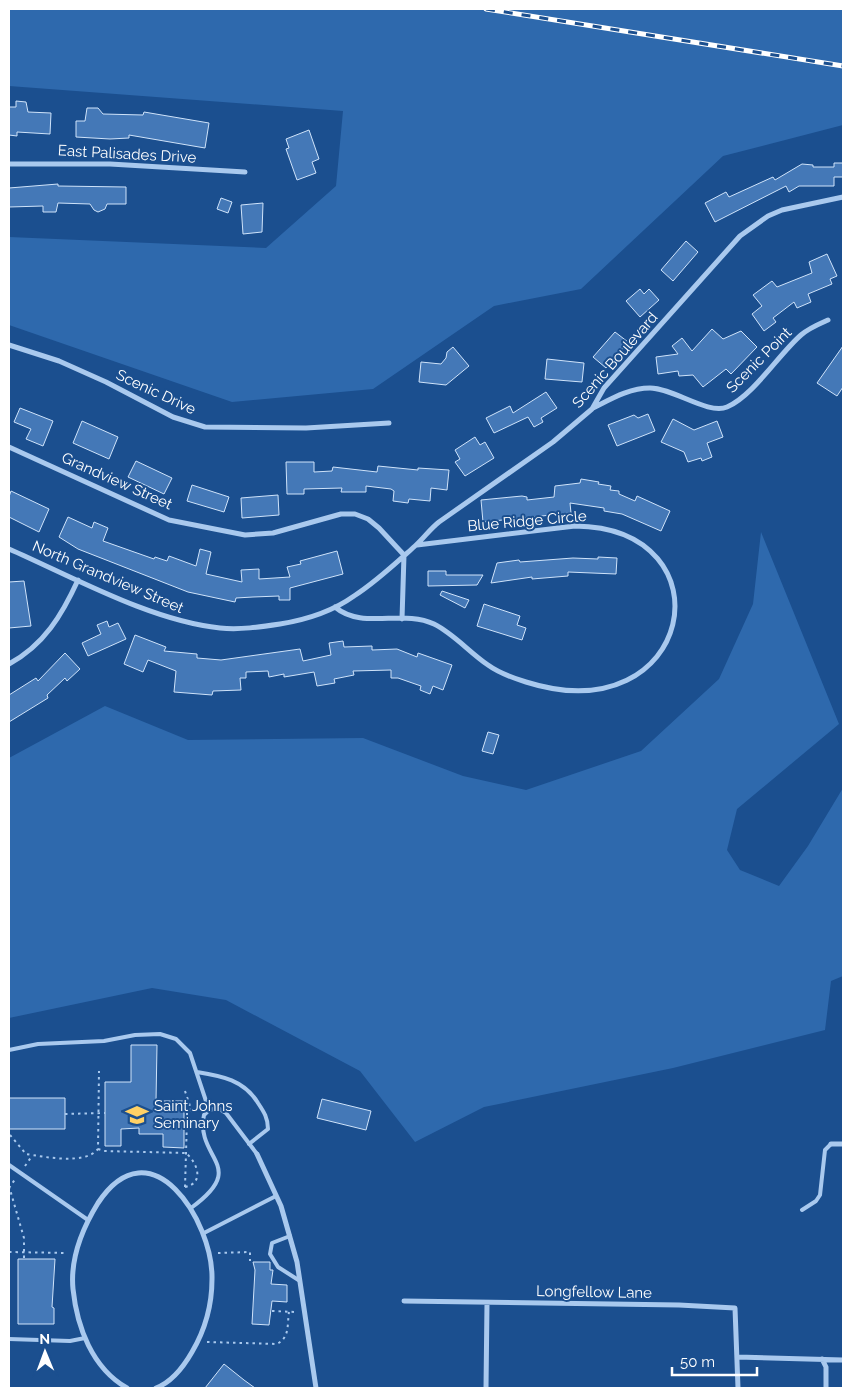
<svg xmlns="http://www.w3.org/2000/svg" width="852" height="1397" font-family="Raleway,sans-serif">
<style>
.green{fill:#2e69ad}
.building{fill:#4478b7;stroke:#cfe3fa}
.lines{fill:none;stroke-linecap:round;stroke-linejoin:round}
.path{stroke:#a9c9ee;stroke-width:2;stroke-dasharray:2.5 4;stroke-linecap:butt}
.lane{stroke:#a9c9ee;stroke-width:4}
.street{stroke:#a9c9ee;stroke-width:5}
.rail-casing{stroke:#fff;stroke-width:5}
.rail{stroke:#1b4f8f;stroke-width:3;stroke-dasharray:9;stroke-linecap:butt}
.labels{text-anchor:middle;stroke-width:4;stroke-linejoin:round;paint-order:stroke}
.street-label{font-size:15px;fill:#fff;stroke:#1b4f8f}
.poi-label{font-size:15px;fill:#fff;stroke:#1b4f8f;text-anchor:start}
</style>
<rect width="100%" height="100%" fill="#1b4f8f"/>
<path class="green" d="M9,9H843V125L723,156L581,289L494,306L373,389L232,402L9,325V237L266,248L336,186L343,111L9,86Z
M761,532L839,724L737,809L727,850L740,870L779,886L808,846L843,788V976L831,981L825,1030L673,1068L484,1107L415,1142L360,1071L226,1000L152,988L9,1018V758L105,706L188,740L363,738L463,776L526,790L641,751L719,679L753,604Z"/>
<path class="building" d="M16,101L26,102L28,112L51,113L50,134L17,132V136L9,135V107H16Z
M87,108H98L103,114L143,115L144,112L209,123L205,148L129,135V138L110,139L76,137V121H85Z
M309,130L319,159L312,162L316,173L297,180L286,149L289,148L286,139Z
M834,163H843V177H834V186H799L789,192L786,186L715,222L705,203L726,192L729,197L773,177L775,180L802,164L813,165V167H834Z
M58,184V186L126,187V204H107L105,209L98,212L94,210L90,204L58,203L56,212H43V206L9,207V188Z
M221,198L232,202L228,213L217,209Z
M263,203L262,232L243,234L241,205Z
M686,241L698,252L673,281L661,270Z
M827,254L837,276L830,279L832,284L808,294L811,302L797,308L794,302L773,318L776,322L764,331L752,314L762,306L753,295L772,281L777,287L812,273L809,262Z
M640,289L644,294L649,289L659,300L640,317L626,301Z
M712,329L723,339L741,331L757,347L731,374L726,369L703,387L693,375L679,376L678,371L658,374L656,357L678,354L672,346L682,338L692,351Z
M615,332L628,342L606,368L593,357Z
M843,346V387L837,396L817,383Z
M453,347L469,366L446,385L419,382L421,362L441,364L446,358L447,352Z
M547,359L584,363L582,382L545,379Z
M546,392L557,408L541,418L543,422L534,427L528,417L494,433L486,418L510,406L513,413Z
M20,408L53,421L43,446L26,439L31,429L14,422Z
M648,414L655,431L617,446L608,425L634,415L638,418Z
M673,419L694,430L717,421L723,437L707,443L712,457L702,461L701,458L688,462L684,452L661,442Z
M82,421L118,437L109,459L73,443Z
M475,437L480,445L485,442L494,458L465,476L455,462L460,459L455,450Z
M136,461L172,478L164,494L128,477Z
M286,462H314V472L332,471L333,467L377,472L378,466L418,470V468L449,470L447,490L431,488L430,501L409,499L408,503L393,501L394,491L391,489L366,486V492H341L342,488L304,489V494H287Z
M581,479L599,482L598,484L611,486L610,490L619,491V494L635,501L637,496L670,511L661,531L622,514L604,511V508L570,503L571,513L483,522L481,500L522,496L527,497V500L554,497L555,486L580,483Z
M192,485L229,497L224,512L187,501Z
M11,491L49,509L39,532L9,517V497Z
M278,495L279,515L242,518L241,498Z
M68,517L92,528L94,522L108,528L103,541L154,559L155,557L167,561L169,556L196,566L200,549L211,552L206,574L242,582L241,570L259,569V579L290,577L287,567L301,564L300,561L337,551L343,574L290,588V600H279V596L253,597L236,598L235,602L188,592L78,549L59,537Z
M598,557L617,558L616,574L568,572V576L532,579V577L491,583L497,563L519,560L520,562L573,558L598,559Z
M428,571H446V575H483L477,585L428,586Z
M24,581L31,626L9,628V582Z
M442,591L469,600L465,608L440,595Z
M484,604L520,616L517,625L526,628L522,640L477,626Z
M107,621L109,627L118,623L126,639L88,656L82,643L101,634L97,625Z
M135,635L166,647L164,651L197,654V658L221,660L300,649L303,661L331,655L329,643L343,641L344,647L372,646V650L397,649L417,657L418,653L452,665L443,690L433,686L430,694L420,690L421,686L398,678H391V670L353,671L354,675L334,679L335,683L317,686L314,672L284,677V674L269,677L268,671L246,672V678H240L241,690L213,691L212,695L174,692L176,671L148,660L143,672L124,664Z
M65,653L80,669L67,681L65,678L47,695L48,698L9,722V695L36,678L38,681Z
M488,732L499,735L493,754L482,751Z
M131,1045H157L156,1101H184V1148L163,1147V1134H139V1128L121,1129V1146H105V1082H131Z
M9,1098H65V1129H9Z
M322,1099L371,1111L366,1130L317,1118Z
M18,1259H55L52,1307L54,1308V1324H18Z
M253,1262H270V1270H273L271,1284L287,1285V1302L272,1301L269,1325L252,1324L255,1270Z
M224,1364L244,1380L255,1388H205Z"/>
<g class="lines">
<path class="path" d="M185,1091L192,1112
M65,1114L105,1113
M10,1135L26,1154C45,1157 85,1165 98,1149L99,1071
M98,1149L104,1151L187,1153
M25,1166L32,1156
M9,1186L24,1238V1259
M185,1187L187,1119V1112L191,1109
M185,1187C205,1183 197,1163 187,1154
M9,1188L16,1178
M9,1252L66,1253
M218,1253L250,1252V1261
M272,1311L296,1312
M207,1342L277,1344C290,1337 287,1325 289,1312"/>
<path class="lane" d="M9,1050L38,1044L104,1041L135,1035L160,1034L176,1039L190,1053L209,1110
M197,1072C222,1076 244,1080 258,1103C264,1112 268,1118 268,1129L249,1144
M9,1165L88,1220
M191,1208C250,1165 195,1160 204,1115L209,1110L218,1108L226,1113L257,1154
M802,1210L816,1201L820,1195L825,1150L831,1144
M204,1233L276,1196
M290,1236L272,1243L270,1254L278,1267L300,1281
M9,1339L70,1341L85,1338"/>
<path class="street" d="M9,164H110L245,172
M9,345L59,361L106,382L173,417L205,427L306,428L389,423
M593,408C611,399 629,388 650,388C673,388 708,415 727,407C753,396 779,354 801,335C809,328 819,324 828,320
M9,447L169,520L245,535L273,533L341,514H355L368,519L379,528L404,555L402,619
M9,549C73,577 151,621 220,628C240,630 260,627 280,624C305,620 333,611 354,596C376,582 396,563 415,546C424,538 430,529 439,522L553,442L592,409L604,388L740,236L768,216L782,210L843,197
M335,607C362,630 403,609 434,624C454,634 469,652 488,665C499,673 513,678 526,682C694,735 733,528 575,526L417,545
M9,664C44,645 62,615 78,580
M831,1144H843
M257,1154L281,1206L297,1262L316,1388
M404,1301L679,1305L735,1308L738,1388
M738,1357L843,1360
M822,1359L826,1367V1388
M127,1388C92,1368 77,1327 73,1289C70,1258 82,1229 98,1203C151,1123 213,1221 212,1279C212,1305 205,1330 192,1352C184,1366 172,1382 156,1388
M486,1388L487,1303"/>
<defs>
<path id="rail" d="M486,9L843,66"/>
</defs>
<use href="#rail" class="rail-casing"/>
<use href="#rail" class="rail"/>
</g>
<defs>
<symbol id="school-bare" viewBox="-9 -9 18 18"><path d="M0-5L7-2L0 1L-7-2ZM-4 1L0 2.5L4 1V4Q0 6-4 4Z" fill="#ffd166" stroke="#1b4f8f" stroke-width="2.5" paint-order="stroke"/></symbol>
</defs>
<g fill-rule="evenodd">
<use href="#school-bare" x="121" y="1099" width="32" height="32"/>
</g>
<g class="labels">
<g class="street-label">
<text transform="translate(127 154) rotate(3)" y="5">East Palisades Drive</text>
<text transform="translate(615 360) rotate(-49)" y="5">Scenic Boulevard</text>
<text transform="translate(759 360) rotate(-45)" y="5">Scenic Point</text>
<text transform="translate(156 392) rotate(25)" y="5">Scenic Drive</text>
<text transform="translate(117 481) rotate(24)" y="5">Grandview Street</text>
<text transform="translate(527 521) rotate(-5)" y="5">Blue Ridge Circle</text>
<text transform="translate(108 577) rotate(23)" y="5">North Grandview Street</text>
<text transform="translate(594 1292) rotate(1)" y="5">Longfellow Lane</text>
</g>
<g class="poi-label">
<text x="154" y="1111">Saint Johns<tspan x="154" dy="17">Seminary</tspan></text>
</g>
</g>
<rect width="852" height="1397" fill="none" stroke="#ffffff" stroke-width="20"/>
<g transform="translate(45 1352) rotate(359)" stroke="#1b4f8f" stroke-width="4" paint-order="stroke">
<path d="M0-4L9 19L0 12L-9 19Z" fill="#ffffff"/>
<text y="-8" font-size="14" font-weight="bold" text-anchor="middle" fill="#ffffff">N</text>
</g>
<path d="M672 1367v8h85v-8" fill="none" stroke="#ffffff" stroke-width="2.5"/>
<text x="680" y="1367" font-size="15" fill="#ffffff" stroke="#1b4f8f" stroke-width="4" paint-order="stroke">50 m</text>
</svg>
